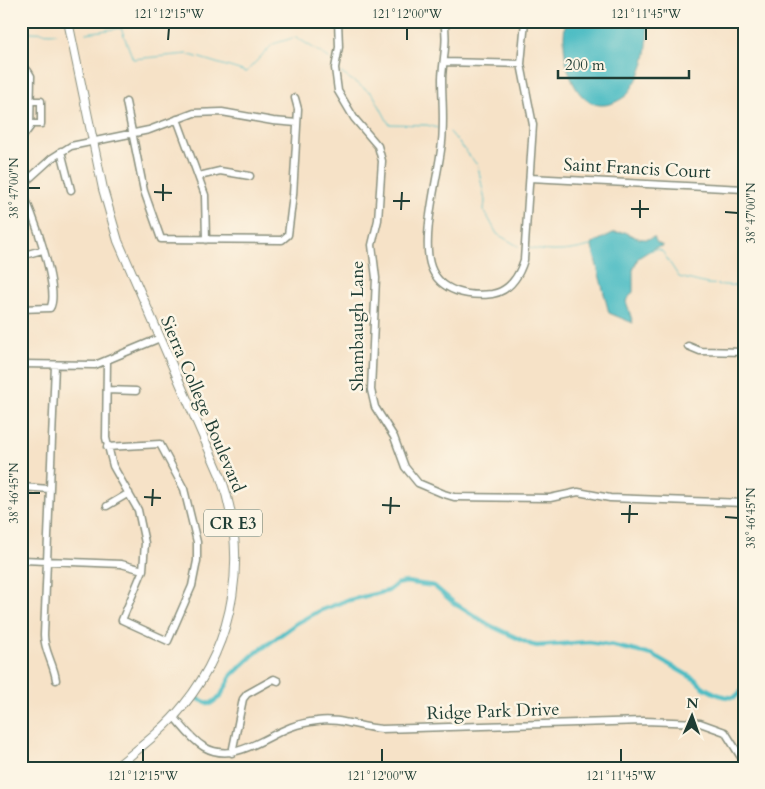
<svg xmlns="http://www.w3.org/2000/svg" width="765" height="789" font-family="Cardo,serif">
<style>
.water{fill:#4fbdc4;stroke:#377d7c}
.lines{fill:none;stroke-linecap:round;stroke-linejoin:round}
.stream{stroke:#4fbdc4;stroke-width:1}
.canal{stroke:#4fbdc4;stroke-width:4.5}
.minor-casing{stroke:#8a907e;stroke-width:9}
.major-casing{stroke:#8a907e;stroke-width:10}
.minor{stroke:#fff;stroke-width:6}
.major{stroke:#fff;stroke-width:8}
.ticks{fill:none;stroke:#1f3d34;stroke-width:2}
.labels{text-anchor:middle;stroke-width:5;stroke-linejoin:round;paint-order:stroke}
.shield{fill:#fcf5e5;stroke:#617469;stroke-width:1}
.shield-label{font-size:16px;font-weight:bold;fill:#1f3d34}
.street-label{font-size:18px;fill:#1f3d34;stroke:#fcf5e5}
.neatline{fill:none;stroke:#1f3d34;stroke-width:2}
.ticks-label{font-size:12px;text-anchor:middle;fill:#1f3d34}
</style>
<rect width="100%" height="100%" fill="#fcf5e5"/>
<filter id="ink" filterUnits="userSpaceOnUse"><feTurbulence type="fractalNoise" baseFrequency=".02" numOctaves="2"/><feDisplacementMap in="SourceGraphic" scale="10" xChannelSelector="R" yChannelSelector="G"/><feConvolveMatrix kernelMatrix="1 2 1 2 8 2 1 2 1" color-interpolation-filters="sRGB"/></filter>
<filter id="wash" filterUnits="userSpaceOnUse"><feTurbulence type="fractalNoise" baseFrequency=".0096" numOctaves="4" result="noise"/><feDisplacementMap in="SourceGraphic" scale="20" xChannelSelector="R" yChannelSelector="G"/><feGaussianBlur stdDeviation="1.12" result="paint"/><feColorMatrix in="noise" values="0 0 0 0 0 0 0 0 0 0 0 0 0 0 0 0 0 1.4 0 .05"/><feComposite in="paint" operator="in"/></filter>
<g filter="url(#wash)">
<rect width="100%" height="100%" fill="#f6e2c7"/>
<path class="water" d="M566,21H648C647,56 647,66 627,95C578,132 557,58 566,21Z
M625,232C634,237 644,242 654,237L657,243L663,246L654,248L638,258L633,270V292L626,301L633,323L609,313L592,247L593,243L613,233Z"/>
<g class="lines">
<path class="stream" d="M21,27L29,32L56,33
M86,33L121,28L133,59L187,54L246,72L273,44L296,37L329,58
M341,73L373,94L389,124L427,125L438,128
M450,132L478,166L485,201L484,210L497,234L518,246
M529,248C551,253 571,252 593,245
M649,251L657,249L662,251L679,277L707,284L744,286"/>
<path class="canal" d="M196,698L210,704L220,697L232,675L253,655L297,623L319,611L345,601L388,591L397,584L406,582L434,586L454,603L489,625L532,645L537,646L589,642L614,646L653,655L696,680C703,689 723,699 735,697L744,689"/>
</g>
</g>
<g filter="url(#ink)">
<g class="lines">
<defs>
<path id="minor" d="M338,21L339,47L335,68L338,91L354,118L378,146L382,161L378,220L372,245L376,278L371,390L375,407L394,437L405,467L418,483L444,494L454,497L550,498L578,492L610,498L744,503
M444,21C448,41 443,59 442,78C442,102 445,126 441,150C437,180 421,240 431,267C440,292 469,297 492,294C510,291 519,276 524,260L533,125L521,64L525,21
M444,62L521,64
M21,70L28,71L31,76L30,127L21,139
M126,102L144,191L161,239L282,240L288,235L293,195L298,109L295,98
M177,119L205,195L206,240
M30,124H41V101H30
M61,151L71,190
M199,176L220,171L250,176
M530,178L744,189
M21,186L52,158L71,146L149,130L194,113L222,112L273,121L297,123
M21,191C32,208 61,292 50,308L21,309
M21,256L42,250
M688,346L700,351L744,352
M21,364L95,365L160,338
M55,365L44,635C44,651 54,664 56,680
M107,390L136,391
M107,447L160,444L184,489L197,542V561L192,586L168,641L122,620L143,570L145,543L138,510L113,466L106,438L107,361
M21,487L50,489
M107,506L129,493
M22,560L121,564L143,570
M174,717C183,727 192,740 204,747C234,764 264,737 291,727C299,724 308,722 317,721C338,717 361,728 382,729L644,721L700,723L725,732L744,762
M232,753L243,699L247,694L274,679L278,681"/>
<path id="major" d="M68,21L103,189L118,241L220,475C249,554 236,641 183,706C164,730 139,748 115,768"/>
</defs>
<use href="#minor" class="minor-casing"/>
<use href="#major" class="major-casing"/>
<use href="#minor" class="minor"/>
<use href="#major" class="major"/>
</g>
</g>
<path class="ticks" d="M168,40L169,28M407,40V28M646,40V28M28,188H40M154,192L172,193M163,201V184M393,201H410M631,209H649M401,210L402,192M725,212L738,213M640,218V200M28,493H40M144,497L161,498M382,505L400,506M152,506L153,489M390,514L391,497M621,514H638M725,517L738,518M629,523L630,505M143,762V749M382,762V749M621,762V749"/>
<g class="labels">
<rect class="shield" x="204" y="509.5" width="58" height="27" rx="4"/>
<g class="shield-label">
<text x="233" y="529">CR E3</text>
</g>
<g class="street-label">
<text transform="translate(637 168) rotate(3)" y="6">Saint Francis Court</text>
<text transform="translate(357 326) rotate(-90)" y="6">Shambaugh Lane</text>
<text transform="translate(203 404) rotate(67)" y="6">Sierra College Boulevard</text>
<text transform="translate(493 711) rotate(-2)" y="6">Ridge Park Drive</text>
</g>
</g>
<rect width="765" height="789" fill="none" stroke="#fcf5e5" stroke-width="55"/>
<g transform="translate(692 716) rotate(2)" stroke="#fcf5e5" stroke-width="4" paint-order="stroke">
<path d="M0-4L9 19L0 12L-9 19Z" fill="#1f3d34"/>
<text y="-8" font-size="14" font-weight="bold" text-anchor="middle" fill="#1f3d34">N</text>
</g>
<path d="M558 70v8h131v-8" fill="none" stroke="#1f3d34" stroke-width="2.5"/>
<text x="565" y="70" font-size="15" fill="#1f3d34" stroke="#fcf5e5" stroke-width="4" paint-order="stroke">200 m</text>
<rect x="28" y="28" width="710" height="734" class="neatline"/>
<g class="ticks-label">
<text x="169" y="18">121°12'15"W</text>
<text x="407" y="18">121°12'00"W</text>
<text x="646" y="18">121°11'45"W</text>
<text transform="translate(14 188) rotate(-90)" y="4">38°47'00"N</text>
<text transform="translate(751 213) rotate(-90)" y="4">38°47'00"N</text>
<text transform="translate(14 493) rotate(-90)" y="4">38°46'45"N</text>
<text transform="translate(751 518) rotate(-90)" y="4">38°46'45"N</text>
<text x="143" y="780">121°12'15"W</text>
<text x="382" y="780">121°12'00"W</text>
<text x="621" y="780">121°11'45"W</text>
</g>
</svg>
